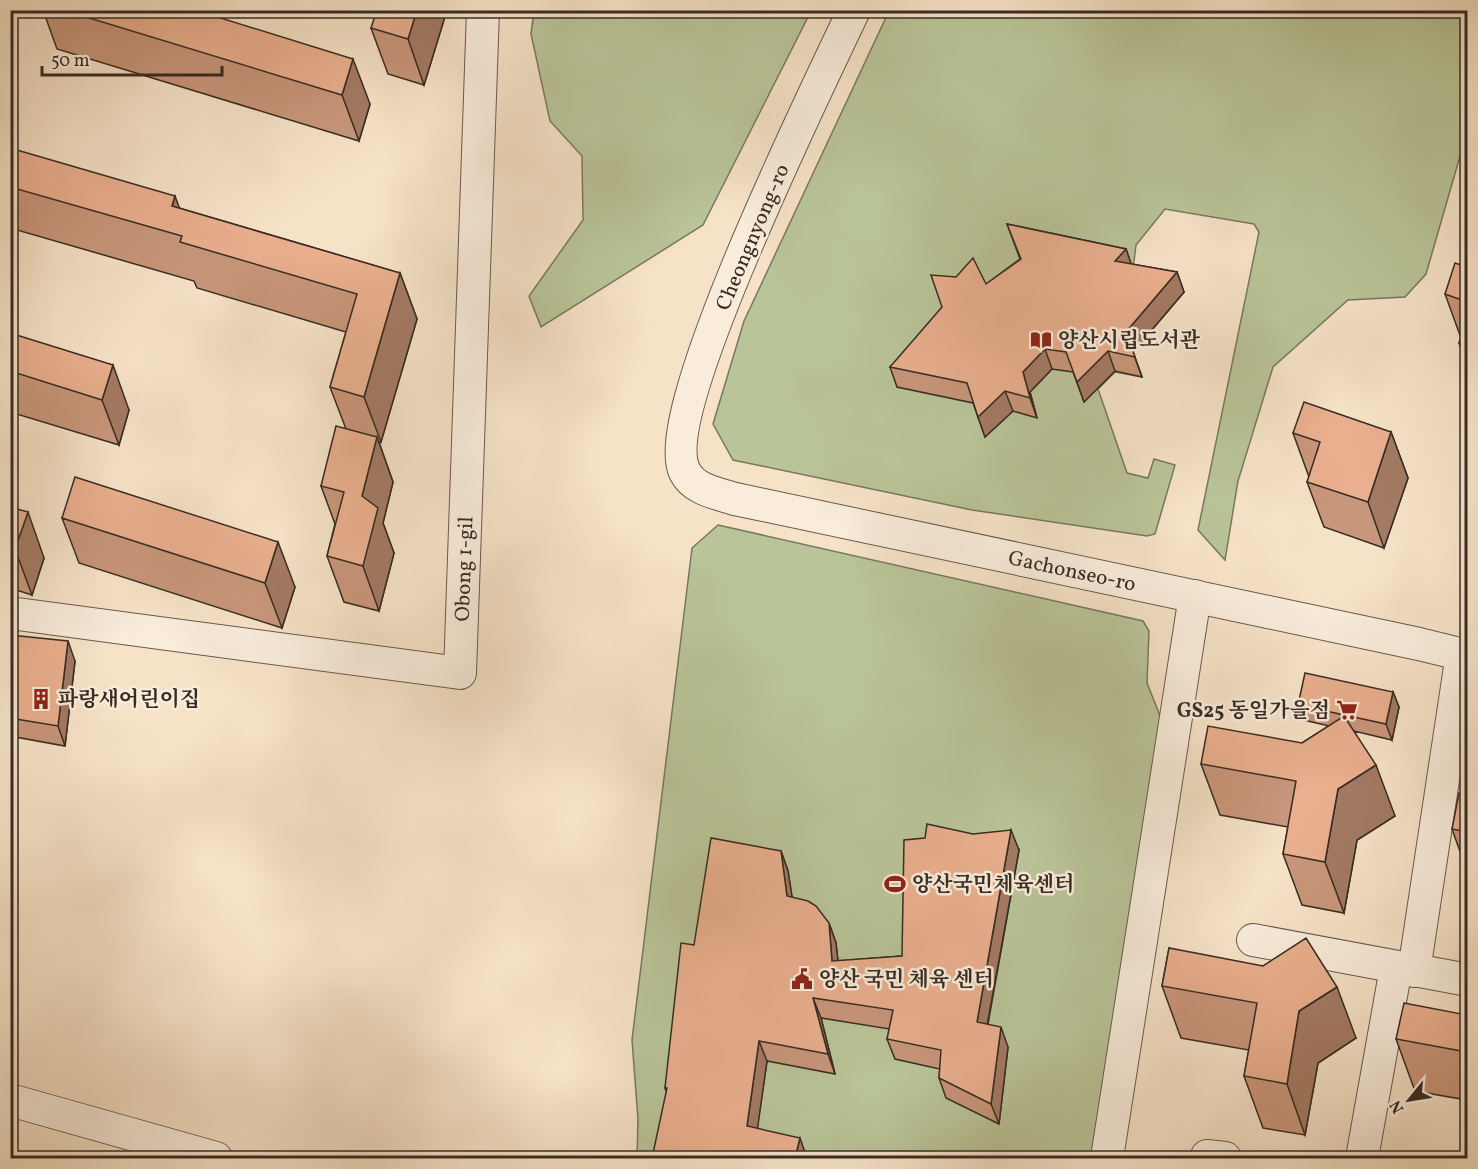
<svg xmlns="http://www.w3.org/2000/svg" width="1478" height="1169" font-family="Vollkorn,'Noto Serif KR',serif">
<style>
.green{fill:#b9c498;stroke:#78785e;stroke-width:1.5}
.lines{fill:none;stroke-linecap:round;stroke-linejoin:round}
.minor-casing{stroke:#675a4d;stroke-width:34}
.minor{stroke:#f9ecdb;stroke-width:32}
.wall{fill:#c8967a;stroke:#372c24;stroke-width:1.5}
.shaded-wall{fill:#a37a63;stroke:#372c24;stroke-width:1.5}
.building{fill:#e9af8e;stroke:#372c24;stroke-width:1.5}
.labels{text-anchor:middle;stroke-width:5;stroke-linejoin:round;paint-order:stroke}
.street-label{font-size:21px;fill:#372c24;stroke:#f9ecdb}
.poi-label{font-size:21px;font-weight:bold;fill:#372c24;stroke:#f9ecdb;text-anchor:start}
</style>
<rect width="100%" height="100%" fill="#f6e2c7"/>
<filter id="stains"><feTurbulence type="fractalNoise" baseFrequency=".00333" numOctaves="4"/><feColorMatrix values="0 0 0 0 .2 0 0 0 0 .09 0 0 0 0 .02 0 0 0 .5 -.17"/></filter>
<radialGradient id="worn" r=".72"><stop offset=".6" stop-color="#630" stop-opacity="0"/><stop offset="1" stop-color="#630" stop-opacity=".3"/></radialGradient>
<path class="green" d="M534,11H811L703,225L541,327L529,296L583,220L582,156L550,121L531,34Z
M889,11H1462L1468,29L1467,132L1426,274L1405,297L1348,300L1273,367L1238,481L1225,560L1198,530L1259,232L1254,224L1165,209L1136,245L1133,269L1184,292L1133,352L1142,377L1115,372L1098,389L1127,473L1148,478L1154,459L1175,465L1155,534L1147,536L972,510L733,460L713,424L744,321Z
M718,525L1143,621L1149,631L1147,683L1165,728L1094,1158H637L638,1119L632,1040L692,548Z"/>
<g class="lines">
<defs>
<g id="minor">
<path id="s1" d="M854,10C822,79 655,415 685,472C694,490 717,493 735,499L1419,644L1468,656"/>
<path id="s2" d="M10,613L460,673L483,10"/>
<path d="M1253,940L1468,980"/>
<path d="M1414,971L1462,654"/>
<path d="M10,1100L216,1158"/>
<path d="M1207,1156L1225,1158"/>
<path d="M1107,1158L1195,596"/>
<path d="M1362,1158L1396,968"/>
</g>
</defs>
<use href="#minor" class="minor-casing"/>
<use href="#minor" class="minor"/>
</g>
<path class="wall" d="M43,10H195L370,104L359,141L57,49Z
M447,10L424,85L388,74L371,28Z
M10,148L179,208L400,273L417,319L381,442H379L393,482L383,523L394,553L379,611L344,602L327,556L335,524L321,486L346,429L330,387L346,332L197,288L194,281L10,228Z
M1007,224L1126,249L1131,264L1177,272L1184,292L1133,352L1142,377L1115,371L1084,402L1073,372L1052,369L1030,392L1037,418L1013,411L985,437L973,403L897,387L890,367L986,284L1020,259Z
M1467,267V366L1459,343L1461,338L1445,294Z
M10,333L129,410L119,445L10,412Z
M1391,432L1408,478L1384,548L1324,527L1307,482L1309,477L1293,433Z
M10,507L44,558L32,595L10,588Z
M62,518L295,587L282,628L79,563Z
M10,635L75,661L65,746L10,736Z
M1393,692L1399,707L1392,740L1354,731L1395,816L1357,840L1344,913L1302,905L1283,854L1288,827L1220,815L1201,764L1302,743L1329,726L1304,720L1298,705Z
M1467,795V871L1452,829Z
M1019,850L988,1024L1008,1047L999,1124L946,1098L939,1078L940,1069L895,1059L887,1039L890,1029L821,1018L835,1074L767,1061L757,1129L807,1158L666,1091L665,1088L694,945L781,851L788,871L792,897L829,923L836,943L838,961L902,956Z
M1169,948L1356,1038L1318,1063L1305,1135L1263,1128L1244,1076L1249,1050L1181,1038L1162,986Z
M1467,1015V1100L1415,1091L1396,1039Z"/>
<path class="shaded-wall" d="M417,10H447L424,85L408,39Z
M353,59L370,104L359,141L342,95Z
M175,196L192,242L172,206Z
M1126,249L1133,269L1115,261Z
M1177,272L1184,292L1133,352L1142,377L1126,332Z
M400,273L417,319L381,442L364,397Z
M1045,349L1052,369L1030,392L1037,418L1030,398L1023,372Z
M1108,351L1115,371L1084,402L1077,382Z
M113,365L129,410L119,445L102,400Z
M1005,391L1013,411L985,437L978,417Z
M1391,432L1408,478L1384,548L1368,502Z
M377,437L393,482L383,523L394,553L379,611L363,566L362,496Z
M28,512L44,558L32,595L15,549Z
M278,542L295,587L282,628L265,583Z
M68,641L75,661L65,746L58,726Z
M1393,692L1399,707L1392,740L1386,724Z
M1376,765L1395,816L1357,840L1344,913L1325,862L1338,789Z
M1011,830L1019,850L984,1042L977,1022Z
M781,851L788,871L795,916L787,896Z
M829,923L836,943L840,981L832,961Z
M1337,987L1356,1038L1318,1063L1305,1135L1287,1084L1299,1011Z
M813,998L821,1018L835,1074L828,1054Z
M1001,1027L1008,1047L999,1124L991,1104Z
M759,1041L767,1061L755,1146L747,1126Z
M800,1138L807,1158H795Z"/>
<path class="building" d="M63,10H195L353,59L342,95Z
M377,10H417L408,39L371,28Z
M10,148L175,196L172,206L400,273L364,397L330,387L357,294L180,242L182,236L10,187Z
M1007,224L1126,249L1115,261L1177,272L1126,332L1135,357L1108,351L1077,382L1066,352L1045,349L1023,372L1030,398L1005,391L978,417L967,383L890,367L942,307L931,275L956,277L973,258L986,284L1021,259Z
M1455,263L1467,267V302L1445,294Z
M1467,318V346L1459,343Z
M10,333L113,365L102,400L10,371Z
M1304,402L1391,432L1368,502L1307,482L1320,442L1293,433Z
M336,426L377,437L362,496L378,508L363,566L327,556L344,492L321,486Z
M75,477L278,542L265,583L62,518Z
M10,507L28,512L15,549L10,548Z
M10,635L68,641L58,726L10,718Z
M1305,673L1393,692L1386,724L1298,705Z
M1344,716L1376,765L1338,789L1325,862L1283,854L1296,781L1201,764L1208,726L1302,743Z
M1459,793L1467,795V832L1452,829Z
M927,824L973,834L1011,830L977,1022L1001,1027L991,1104L939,1078L941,1050L887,1039L893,1010L813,998L828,1054L759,1041L747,1126L800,1138L795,1158H652L667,1088H665L681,943L694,945L711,838L781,851L787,896L808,901L816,906L829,923L832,961L902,956L904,840L925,838Z
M1306,938L1337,987L1299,1011L1287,1084L1244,1076L1257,1003L1162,986L1169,948L1263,966Z
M1404,1003L1467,1015V1052L1396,1039Z"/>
<defs>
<symbol id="library-bare" viewBox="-9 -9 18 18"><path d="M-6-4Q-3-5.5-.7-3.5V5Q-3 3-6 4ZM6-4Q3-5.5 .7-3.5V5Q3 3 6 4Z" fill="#8f2418" stroke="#f9ecdb" stroke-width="2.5" paint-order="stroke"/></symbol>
<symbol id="building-bare" viewBox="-9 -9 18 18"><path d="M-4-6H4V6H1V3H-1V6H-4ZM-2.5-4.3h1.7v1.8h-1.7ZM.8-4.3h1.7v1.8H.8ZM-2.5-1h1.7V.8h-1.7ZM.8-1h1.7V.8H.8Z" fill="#8f2418" stroke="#f9ecdb" stroke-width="2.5" paint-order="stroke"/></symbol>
<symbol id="supermarket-bare" viewBox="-9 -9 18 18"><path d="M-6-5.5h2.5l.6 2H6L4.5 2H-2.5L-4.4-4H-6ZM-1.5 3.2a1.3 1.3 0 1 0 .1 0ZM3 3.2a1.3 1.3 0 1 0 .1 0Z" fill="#8f2418" stroke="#f9ecdb" stroke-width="2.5" paint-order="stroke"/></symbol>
<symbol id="stadium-bare" viewBox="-9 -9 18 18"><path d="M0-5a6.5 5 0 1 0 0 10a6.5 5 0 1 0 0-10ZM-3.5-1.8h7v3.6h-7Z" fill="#8f2418" stroke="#f9ecdb" stroke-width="2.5" paint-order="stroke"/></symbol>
<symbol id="civic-bare" viewBox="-9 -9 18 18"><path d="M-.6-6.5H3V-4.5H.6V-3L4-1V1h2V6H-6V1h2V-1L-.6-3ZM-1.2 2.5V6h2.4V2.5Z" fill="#8f2418" stroke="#f9ecdb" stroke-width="2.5" paint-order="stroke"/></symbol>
</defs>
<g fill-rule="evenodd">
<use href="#library-bare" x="1026" y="325" width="30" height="30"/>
<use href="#building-bare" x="26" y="684" width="30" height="30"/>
<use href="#supermarket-bare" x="1332" y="695" width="30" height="30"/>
<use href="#stadium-bare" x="880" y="869" width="30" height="30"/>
<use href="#civic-bare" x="787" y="964" width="30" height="30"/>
</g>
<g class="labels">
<g class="street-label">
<text transform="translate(752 237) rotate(-67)" y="7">Cheongnyong-ro</text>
<text dy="7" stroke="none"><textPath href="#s2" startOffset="558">Obong 1-gil</textPath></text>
<text dy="7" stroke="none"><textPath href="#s1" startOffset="900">Gachonseo-ro</textPath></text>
</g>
<g class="poi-label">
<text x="1058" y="347">양산시립도서관</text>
<text x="58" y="706">파랑새어린이집</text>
<text x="1330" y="717" text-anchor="end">GS25 동일가을점</text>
<text x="912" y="891">양산국민체육센터</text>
<text x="819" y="986">양산 국민 체육 센터</text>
</g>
</g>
<rect width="1478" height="1169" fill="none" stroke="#f6e2c7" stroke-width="36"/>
<rect x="12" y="12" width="1454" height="1145" fill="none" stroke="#372c24" stroke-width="3"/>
<rect x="18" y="18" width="1442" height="1133" fill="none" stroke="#372c24" stroke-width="1.5"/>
<g transform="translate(1409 1100) rotate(240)" stroke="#f9ecdb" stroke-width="4.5" paint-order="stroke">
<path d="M0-4.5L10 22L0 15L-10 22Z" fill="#372c24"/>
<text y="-9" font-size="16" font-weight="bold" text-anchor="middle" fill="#372c24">N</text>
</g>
<path d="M42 66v9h180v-9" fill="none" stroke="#372c24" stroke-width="3"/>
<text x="51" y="66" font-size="18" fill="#372c24" stroke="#f9ecdb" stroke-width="4.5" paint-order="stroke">50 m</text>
<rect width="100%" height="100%" filter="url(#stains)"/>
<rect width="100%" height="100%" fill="url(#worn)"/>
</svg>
